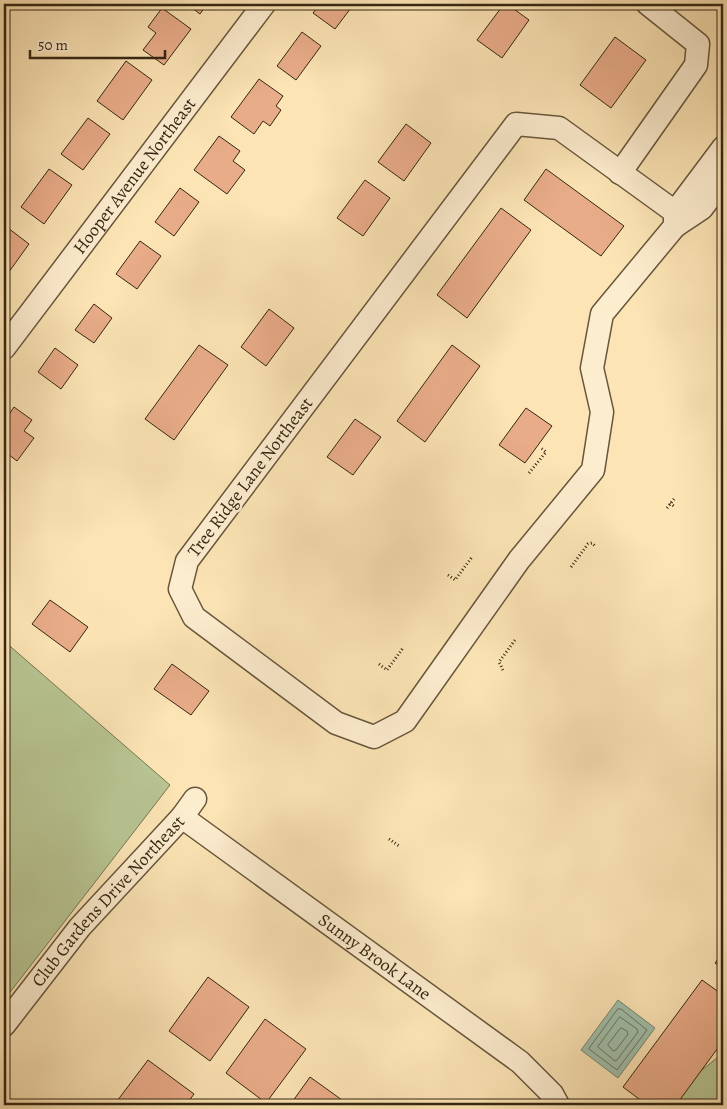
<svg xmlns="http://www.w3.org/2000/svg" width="727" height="1109" font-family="Alegreya,serif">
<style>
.green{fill:#b8c593;stroke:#767653}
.water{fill:#a0bfab;stroke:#75826e}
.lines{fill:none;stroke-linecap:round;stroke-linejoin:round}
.shore{stroke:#6a735f;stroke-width:1}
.building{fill:#e9ac89;stroke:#352713}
.minor-casing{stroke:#67563c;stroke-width:25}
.path{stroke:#352713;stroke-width:3;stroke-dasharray:1 2.5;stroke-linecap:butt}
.minor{stroke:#fdedcf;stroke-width:22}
.labels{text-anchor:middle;stroke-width:5;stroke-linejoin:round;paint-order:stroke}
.street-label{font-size:18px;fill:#352713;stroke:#fdedcf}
</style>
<rect width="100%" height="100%" fill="#fce4b5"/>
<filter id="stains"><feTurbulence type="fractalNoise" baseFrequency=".004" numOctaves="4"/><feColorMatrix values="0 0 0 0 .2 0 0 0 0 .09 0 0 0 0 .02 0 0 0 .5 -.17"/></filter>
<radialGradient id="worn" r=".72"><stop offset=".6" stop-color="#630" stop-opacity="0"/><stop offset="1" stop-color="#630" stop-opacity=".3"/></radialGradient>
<path class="green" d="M4,641L170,785L4,1000Z
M723,1053V1105H659Z"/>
<path class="water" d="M618,1000L655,1028L618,1078L581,1050Z"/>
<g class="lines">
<path class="shore" d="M618,1009H621L647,1030L617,1070L589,1049Z
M620,1017L637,1029L638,1032L617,1060L615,1061L598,1047Z
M621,1028L627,1031L628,1034L616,1050L613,1051L608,1045Z"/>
</g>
<path class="building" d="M187,4H207L200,14Z
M320,4H354L335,29L313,13Z
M504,4H507L529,20L502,58L477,40Z
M162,8L191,29L164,65L143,50L156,33L148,27Z
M302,32L321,46L296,80L277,66Z
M615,37L646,60L611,108L580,85Z
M126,61L152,80L123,120L97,101Z
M259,79L283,96L276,106L281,110L270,126L263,121L254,134L231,117Z
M88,118L110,134L83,170L61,154Z
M406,124L431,143L404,181L378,162Z
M219,136L240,151L233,161L245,170L227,194L194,170Z
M49,169L72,185L44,224L21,207Z
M546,169L624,226L601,256L524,200Z
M365,180L390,198L363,236L337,218Z
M180,188L199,202L174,236L155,222Z
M501,208L531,230L467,318L437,295Z
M4,225L29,244L6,276L4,275Z
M140,241L161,256L137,289L116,274Z
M94,304L112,318L94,343L75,330Z
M269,309L294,328L266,366L241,347Z
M199,345L228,365L174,440L145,419Z
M452,345L480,366L425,442L397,421Z
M55,348L78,365L61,389L38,372Z
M14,407L32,420L24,431L34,438L17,461L4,451V422Z
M526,408L552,426L525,463L499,445Z
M355,419L381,437L353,475L327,457Z
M4,483L9,487L4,493Z
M50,600L88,627L70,652L32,624Z
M172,664L209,691L191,715L154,689Z
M723,953V969L715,963Z
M208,977L249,1007L210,1061L169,1031Z
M702,980L723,995V1041L676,1105H647L623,1087Z
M265,1019L306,1049L266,1103L226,1073Z
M148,1060L194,1094L186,1105H114Z
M310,1077L349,1105H290Z"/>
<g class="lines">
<defs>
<g id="minor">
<path d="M516,124L559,128L675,212V226L602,314L592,368L602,412L593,470L519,560L405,721L374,737L336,723L194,617L180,589L187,561Z"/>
<path d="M620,173L696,65L698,44L648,4"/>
<path d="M675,212L723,148"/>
<path d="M675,226L702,208L723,180"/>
<path id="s1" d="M4,348L264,4"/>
<path id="s2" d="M182,817L520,1062L552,1094L558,1105"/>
<path id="s3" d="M4,1025L80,927L182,817L195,799"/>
</g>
</defs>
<use href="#minor" class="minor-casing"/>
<path class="path" d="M723,462V464
M529,473L546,452L541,448
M670,503L675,507
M667,508L674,499
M571,567L588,544L592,543L596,547
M448,575L455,580L472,557
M379,664L387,670L403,648
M503,670L499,662L515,640
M389,839L399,846"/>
<use href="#minor" class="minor"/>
</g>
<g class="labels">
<g class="street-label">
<text dy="6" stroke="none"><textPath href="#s1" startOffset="216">Hooper Avenue Northeast</textPath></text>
<text transform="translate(250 477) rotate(-53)" y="6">Tree Ridge Lane Northeast</text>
<text dy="6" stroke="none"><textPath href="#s3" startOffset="162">Club Gardens Drive Northeast</textPath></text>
<text dy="6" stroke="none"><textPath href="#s2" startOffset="238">Sunny Brook Lane</textPath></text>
</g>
</g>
<rect width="727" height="1109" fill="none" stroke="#fce4b5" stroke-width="20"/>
<rect x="5" y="5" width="717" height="1099" fill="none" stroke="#352713" stroke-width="2.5"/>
<rect x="10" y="10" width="707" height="1089" fill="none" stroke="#352713"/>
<path d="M30 50v8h135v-8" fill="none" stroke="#352713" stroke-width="2.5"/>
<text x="38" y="50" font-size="15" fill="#352713" stroke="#fdedcf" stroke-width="4" paint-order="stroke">50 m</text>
<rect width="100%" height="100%" filter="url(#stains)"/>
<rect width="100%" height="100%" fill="url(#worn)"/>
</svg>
